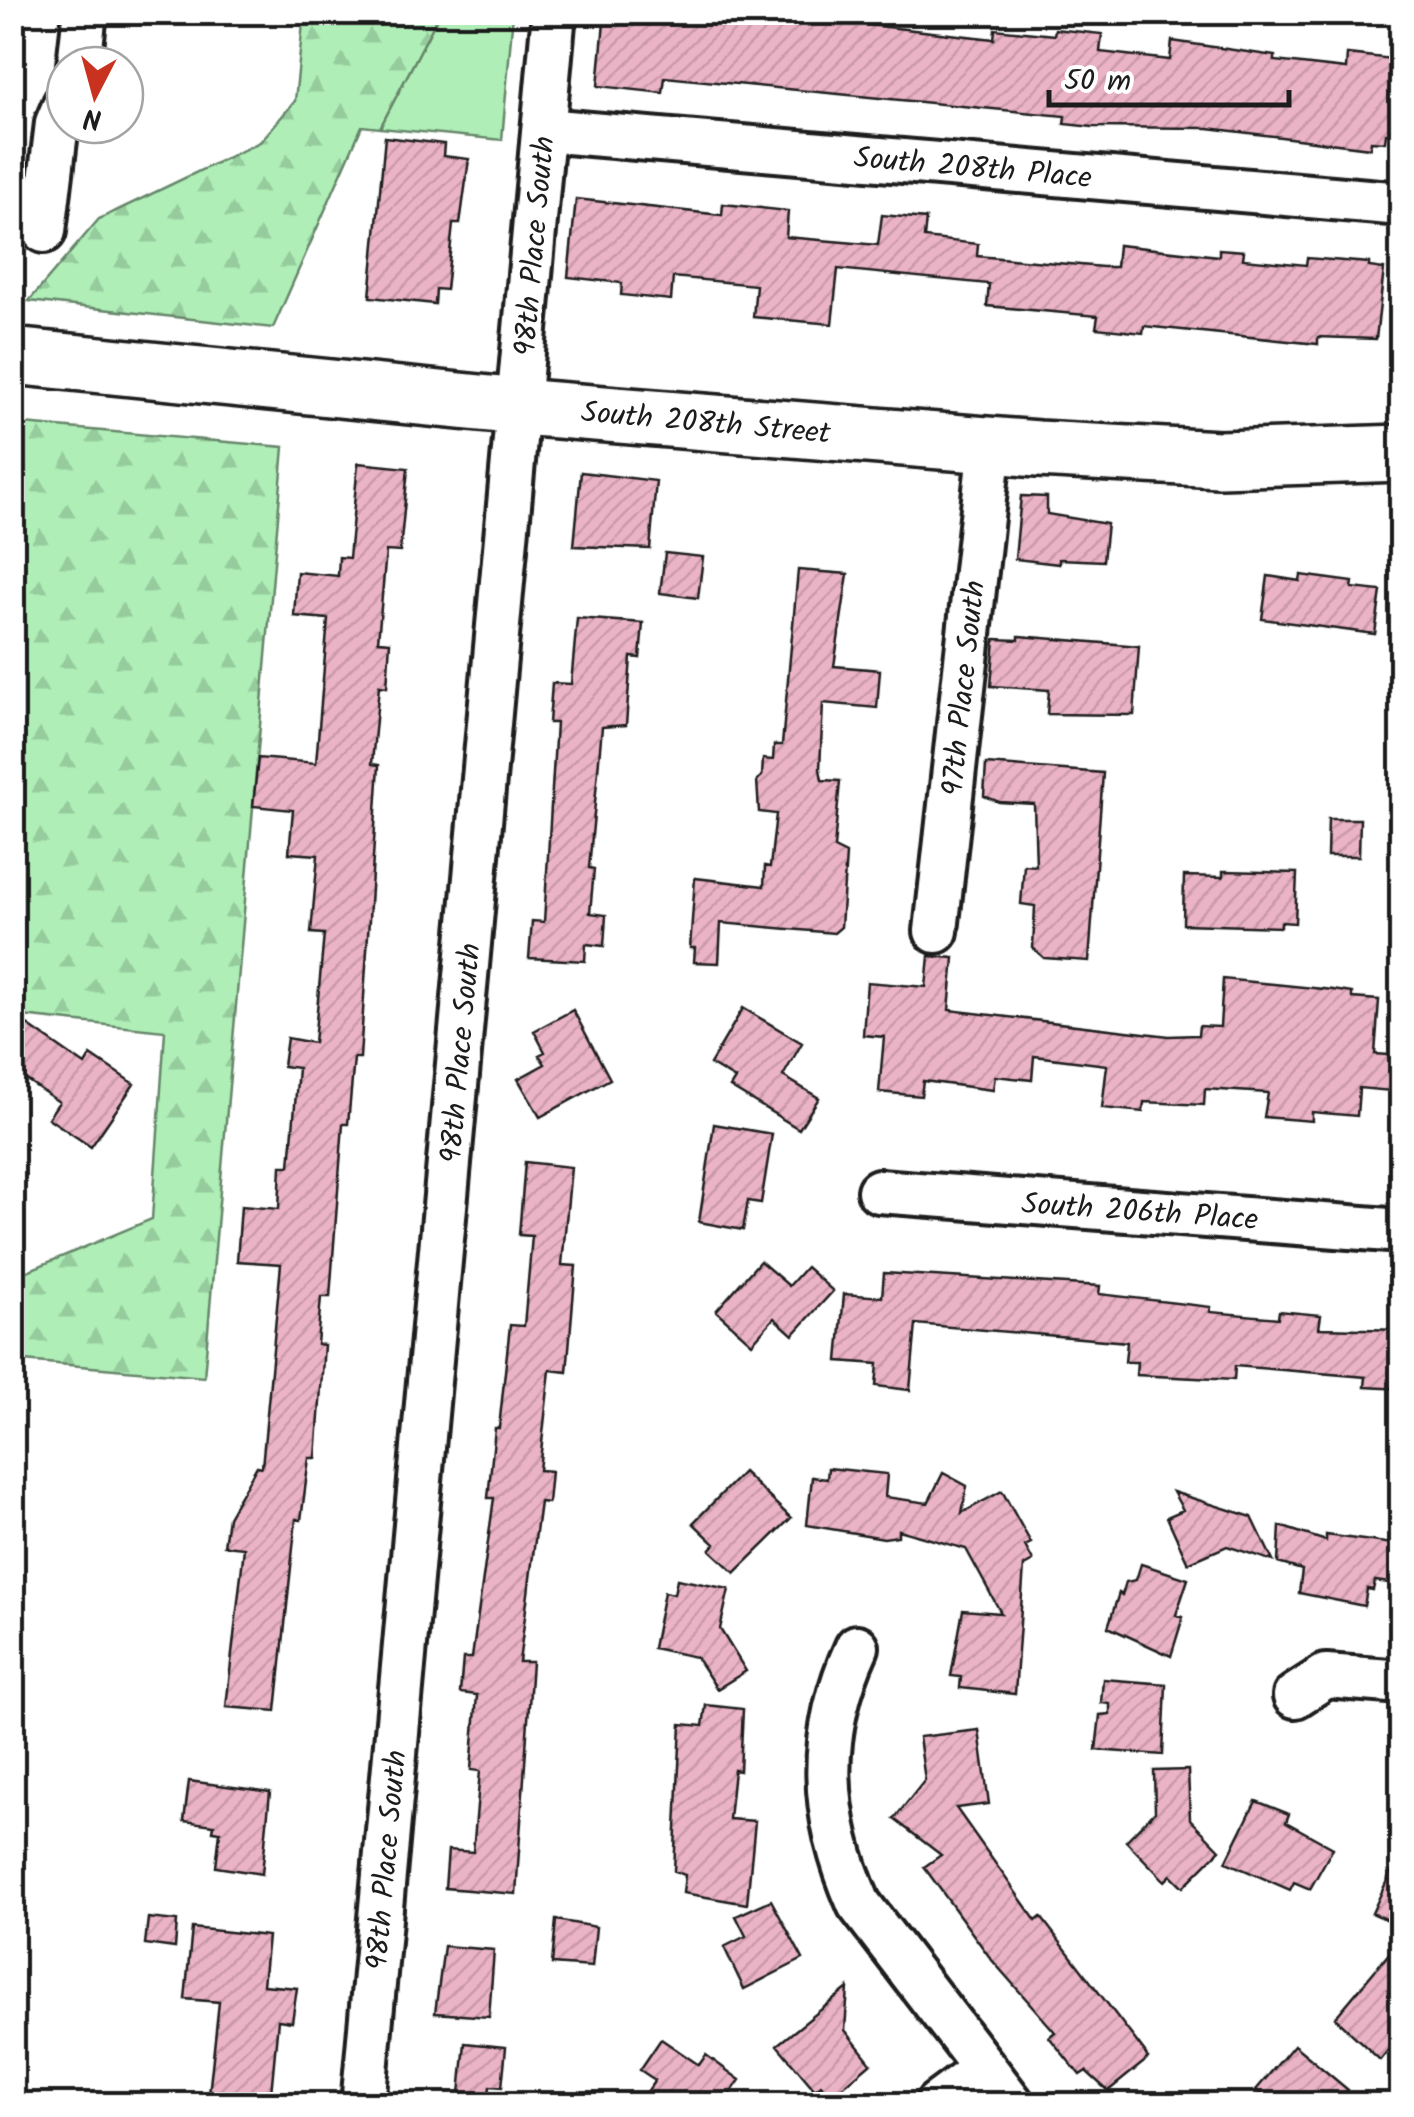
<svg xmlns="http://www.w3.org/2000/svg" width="1414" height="2117" font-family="Kalam,sans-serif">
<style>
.forest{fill:url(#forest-firs);stroke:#66866a;stroke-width:2.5}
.park{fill:#afefb7;stroke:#66866a;stroke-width:2.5}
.building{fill:url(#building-hatch);stroke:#1c1c1c;stroke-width:2.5}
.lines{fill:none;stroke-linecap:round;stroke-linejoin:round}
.minor-casing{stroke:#1c1c1c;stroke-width:50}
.major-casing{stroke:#1c1c1c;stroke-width:62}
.minor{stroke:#fff;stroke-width:42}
.major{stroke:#fff;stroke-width:55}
.labels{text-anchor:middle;stroke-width:8;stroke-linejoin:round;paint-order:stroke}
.street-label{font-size:30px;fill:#1c1c1c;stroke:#fff}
</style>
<defs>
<pattern id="forest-firs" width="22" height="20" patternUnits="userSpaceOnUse" patternTransform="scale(2.5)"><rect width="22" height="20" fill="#afefb7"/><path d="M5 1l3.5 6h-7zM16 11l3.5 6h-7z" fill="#96cc9d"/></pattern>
<pattern id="building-hatch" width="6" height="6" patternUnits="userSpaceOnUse" patternTransform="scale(2.5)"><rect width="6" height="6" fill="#ebb3c6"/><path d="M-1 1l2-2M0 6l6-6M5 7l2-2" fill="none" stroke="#c999aa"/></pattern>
</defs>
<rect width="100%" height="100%" fill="#fff"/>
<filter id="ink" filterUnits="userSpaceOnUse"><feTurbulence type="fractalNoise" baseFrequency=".01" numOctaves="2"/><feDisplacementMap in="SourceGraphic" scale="20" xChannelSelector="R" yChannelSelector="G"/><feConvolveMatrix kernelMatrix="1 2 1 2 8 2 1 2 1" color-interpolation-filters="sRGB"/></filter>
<g filter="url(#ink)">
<path class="forest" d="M304,13H440L380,128L362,126L273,328L29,301L99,219L260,142L295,101Z
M12,423L284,447L204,1377L13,1360V1277L152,1219L165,1031L13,1015Z"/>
<path class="park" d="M440,13H513L502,140L380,128Z"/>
<path class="building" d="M605,12H755L994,39L995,29L1054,35L1055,29L1102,34L1100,52L1170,60L1172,41L1275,56V61L1346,69L1347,54L1402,60V134L1386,133L1385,142L1371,141L1370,148L1208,128L1093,127L1064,124L1065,116L665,77L663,93L598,86Z
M385,137L444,144L443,156L469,159L460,224H453L446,290L436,289L435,304L370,297Z
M576,199L722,215L723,204L788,211L786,237L878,245L882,215L926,219L924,238L978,244L977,256L1103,267H1116L1118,245L1219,256V249L1244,251L1243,259L1306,265L1307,258L1369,263V267L1384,269L1376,339L1318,337V344L1144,326L1143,333L1096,328L1098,316L987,306L989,284L838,269L832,324L753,317L756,285L673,277L671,300L621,295L622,283L568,277Z
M358,463L408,468L400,552L386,551L378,641L390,642L387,687L379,686L372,764L379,765L360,1058H354L348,1124H343L330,1297H321L317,1344L324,1345L316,1458H309L301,1520L296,1519L276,1711L226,1707L244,1548L224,1546L228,1517L257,1466L262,1467L281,1264L237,1261L241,1206L279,1209L281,1166H290L298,1068L283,1066L287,1038L314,1043L324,934L311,933L318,855L289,853L293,810L253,806L258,758L316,763L328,619L294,616L297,572L338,576L339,557L349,558Z
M581,472L656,481L650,549L574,546Z
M1021,496L1047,497V514L1107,524L1103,561L1059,559V564L1015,559Z
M665,553L703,557L698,598L660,593Z
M798,570L848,574L834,666L880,670L877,708L823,703L820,769L822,780L840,781L834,848L846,854L841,927L834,933L721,923L719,963L694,962L695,948H690L695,878L764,886L765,866L770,867L776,814L759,812L757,780L762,776L763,759L773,760L774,745H782Z
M1301,575L1353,582L1352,588L1381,591L1375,634L1262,619L1268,576L1300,581Z
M577,618L643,623L640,658L631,657L626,725L602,727L589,868L594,869L590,913L606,915L604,946L586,944L585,961L529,958L532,921L544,922L556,723H549L552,683L571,684Z
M1019,636L1139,646L1134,715L1047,714L1049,690L991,686L995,639L1019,640Z
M986,764L1103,773L1089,961L1044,958L1033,948L1035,906L1021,904L1024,865L1036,866L1034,804L999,802L984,796Z
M1328,819H1360L1359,856H1327Z
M1223,871L1297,873L1295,923L1281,922V927L1183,924L1184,876L1223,877Z
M929,956L954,958L949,1010L1169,1036L1198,1035L1199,1026L1220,1027L1223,979L1333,990L1352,993V998L1379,1000L1375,1054L1402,1056V1092L1359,1088L1357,1116L1312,1112V1121L1264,1117L1268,1093L1205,1089L1204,1105L1144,1102L1143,1112L1102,1108L1107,1065L1034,1056L1032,1080L995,1076L993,1090L923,1081L921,1096L879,1092L884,1037L863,1035L867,982L926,987Z
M743,1008L802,1043L783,1076L819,1098L799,1129L730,1087L735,1079L710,1064Z
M573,1010L610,1079L540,1117L518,1079L545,1064L539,1055L545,1052L534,1031Z
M23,1022L85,1065L91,1055L134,1084L91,1147L48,1118L59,1102L12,1070V1037Z
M714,1124L772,1134L761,1203L748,1201L743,1230L699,1222Z
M525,1162L571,1167L562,1265L576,1266L567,1372L550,1370L539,1470L551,1471L548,1503L540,1502L519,1662H532L516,1894L445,1888L448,1850L473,1852L480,1771L471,1770L477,1695L460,1693L463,1658H472L494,1498H488L495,1428H499L510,1325L524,1326L532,1236L519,1235Z
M760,1261L789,1286L806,1267L833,1291L793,1335L774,1318L752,1343L716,1311Z
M884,1273L1100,1286L1099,1294L1211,1307L1210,1312L1278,1318L1279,1311L1321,1315L1319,1328L1402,1330V1389L1365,1387L1366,1377L1235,1366L1234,1380L1136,1375L1137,1362H1125L1127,1342L916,1324L910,1390L876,1386L878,1364L838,1361L844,1294L882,1297Z
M828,1468L887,1474L885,1497L928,1503L943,1473L967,1486L962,1513L1002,1491L1031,1543L1025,1546L1033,1561L1024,1566L1015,1694L960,1688L961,1677L951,1676L963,1610L1001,1613L966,1549L898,1530V1536L884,1538L807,1525L812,1477L827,1479Z
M743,1472L791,1518L735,1573L710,1550L715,1544L693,1523Z
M1173,1492L1252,1517L1273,1561L1227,1546L1188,1563L1167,1517L1183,1510Z
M1280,1526L1326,1541V1535L1401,1545L1396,1584L1375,1581L1373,1590L1367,1589L1364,1606L1299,1593L1302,1570L1278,1563Z
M1141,1564L1188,1579L1176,1615L1183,1617L1171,1656L1108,1627L1119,1593L1122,1595L1126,1582L1136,1580Z
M677,1579L729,1589L720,1629L746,1671L717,1689L696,1657L653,1648L664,1592L674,1594Z
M1103,1679L1166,1684L1163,1755L1096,1750L1100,1715L1110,1714V1704L1101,1703Z
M706,1705L743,1709L740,1771L734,1770L729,1819L755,1821L747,1904L683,1893L685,1875L674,1871L681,1724L703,1726Z
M979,1730L989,1804L956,1808L1036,1921L1041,1917L1149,2058L1108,2091L1086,2071L1080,2075L1049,2037L1055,2032L991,1959L924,1867L941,1855L894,1819L925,1780L919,1737Z
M1188,1770L1190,1819L1220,1850L1183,1887L1171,1875L1165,1881L1126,1841L1155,1811L1154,1771Z
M189,1781L270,1792L262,1874L216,1867L220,1832L213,1831L214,1825L184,1821Z
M1256,1801L1289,1814L1286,1822L1333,1848L1310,1889L1294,1882L1290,1890L1226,1862Z
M1402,1848V1926L1372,1913Z
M771,1900L803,1959L744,1989L724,1947L746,1936L736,1916Z
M148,1918L177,1921L175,1948L145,1944Z
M556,1920L596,1927L592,1967L552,1964Z
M192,1928L268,1936L263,1985L297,1988L292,2022L278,2020L270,2104H208L219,2002L185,1999Z
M1402,1938V2033L1380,2060L1335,2018Z
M444,1946L494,1950L489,2017L435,2013Z
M848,1988L845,2030L871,2063L831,2097L821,2085L815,2090L777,2045Z
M661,2039L699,2065L706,2055L740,2080L723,2104H657L645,2095L655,2080L640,2070Z
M465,2043L506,2047L502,2087L490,2086L488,2104H459Z
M1294,2045L1348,2090L1336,2104H1273L1256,2090Z"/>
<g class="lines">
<defs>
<path id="minor" d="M79,65L85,12
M544,130L1402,204
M44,231L57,123L65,104
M936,931L990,445
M879,1191L1402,1231
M857,1647C817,1734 820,1816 859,1904L1012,2104
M1295,1696L1326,1676L1402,1682
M364,2094L554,12
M937,2104L983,2070"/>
<path id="major" d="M12,356L519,407L1038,449L1219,459L1402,453"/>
</defs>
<use href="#minor" class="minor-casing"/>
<use href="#major" class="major-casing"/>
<use href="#minor" class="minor"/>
<use href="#major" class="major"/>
</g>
</g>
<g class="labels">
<g class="street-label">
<text transform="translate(973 167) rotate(5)" y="10">South 208th Place</text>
<text transform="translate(534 246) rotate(-85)" y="10">98th Place South</text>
<text transform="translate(706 422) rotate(5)" y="10">South 208th Street</text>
<text transform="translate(963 688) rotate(-84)" y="10">97th Place South</text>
<text transform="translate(460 1053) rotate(-85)" y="10">98th Place South</text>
<text transform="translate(1140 1211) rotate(4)" y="10">South 206th Place</text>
<text transform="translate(386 1860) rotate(-85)" y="10">98th Place South</text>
</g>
</g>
<rect width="1414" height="2117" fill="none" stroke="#fff" stroke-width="50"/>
<rect x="25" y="25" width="1364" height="2067" fill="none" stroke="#1c1c1c" stroke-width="4" filter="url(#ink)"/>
<g transform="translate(95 95) rotate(186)"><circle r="48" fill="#ffffff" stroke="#a4a4a4" stroke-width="2.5"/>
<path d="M0-8L18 38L0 25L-18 38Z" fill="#c8321e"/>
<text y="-15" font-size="28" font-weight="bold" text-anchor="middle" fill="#1c1c1c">N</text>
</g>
<path d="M1049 90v15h240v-15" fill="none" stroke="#1c1c1c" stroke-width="5"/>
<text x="1064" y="90" font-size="30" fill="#1c1c1c" stroke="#ffffff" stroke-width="8" paint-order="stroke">50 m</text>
</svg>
